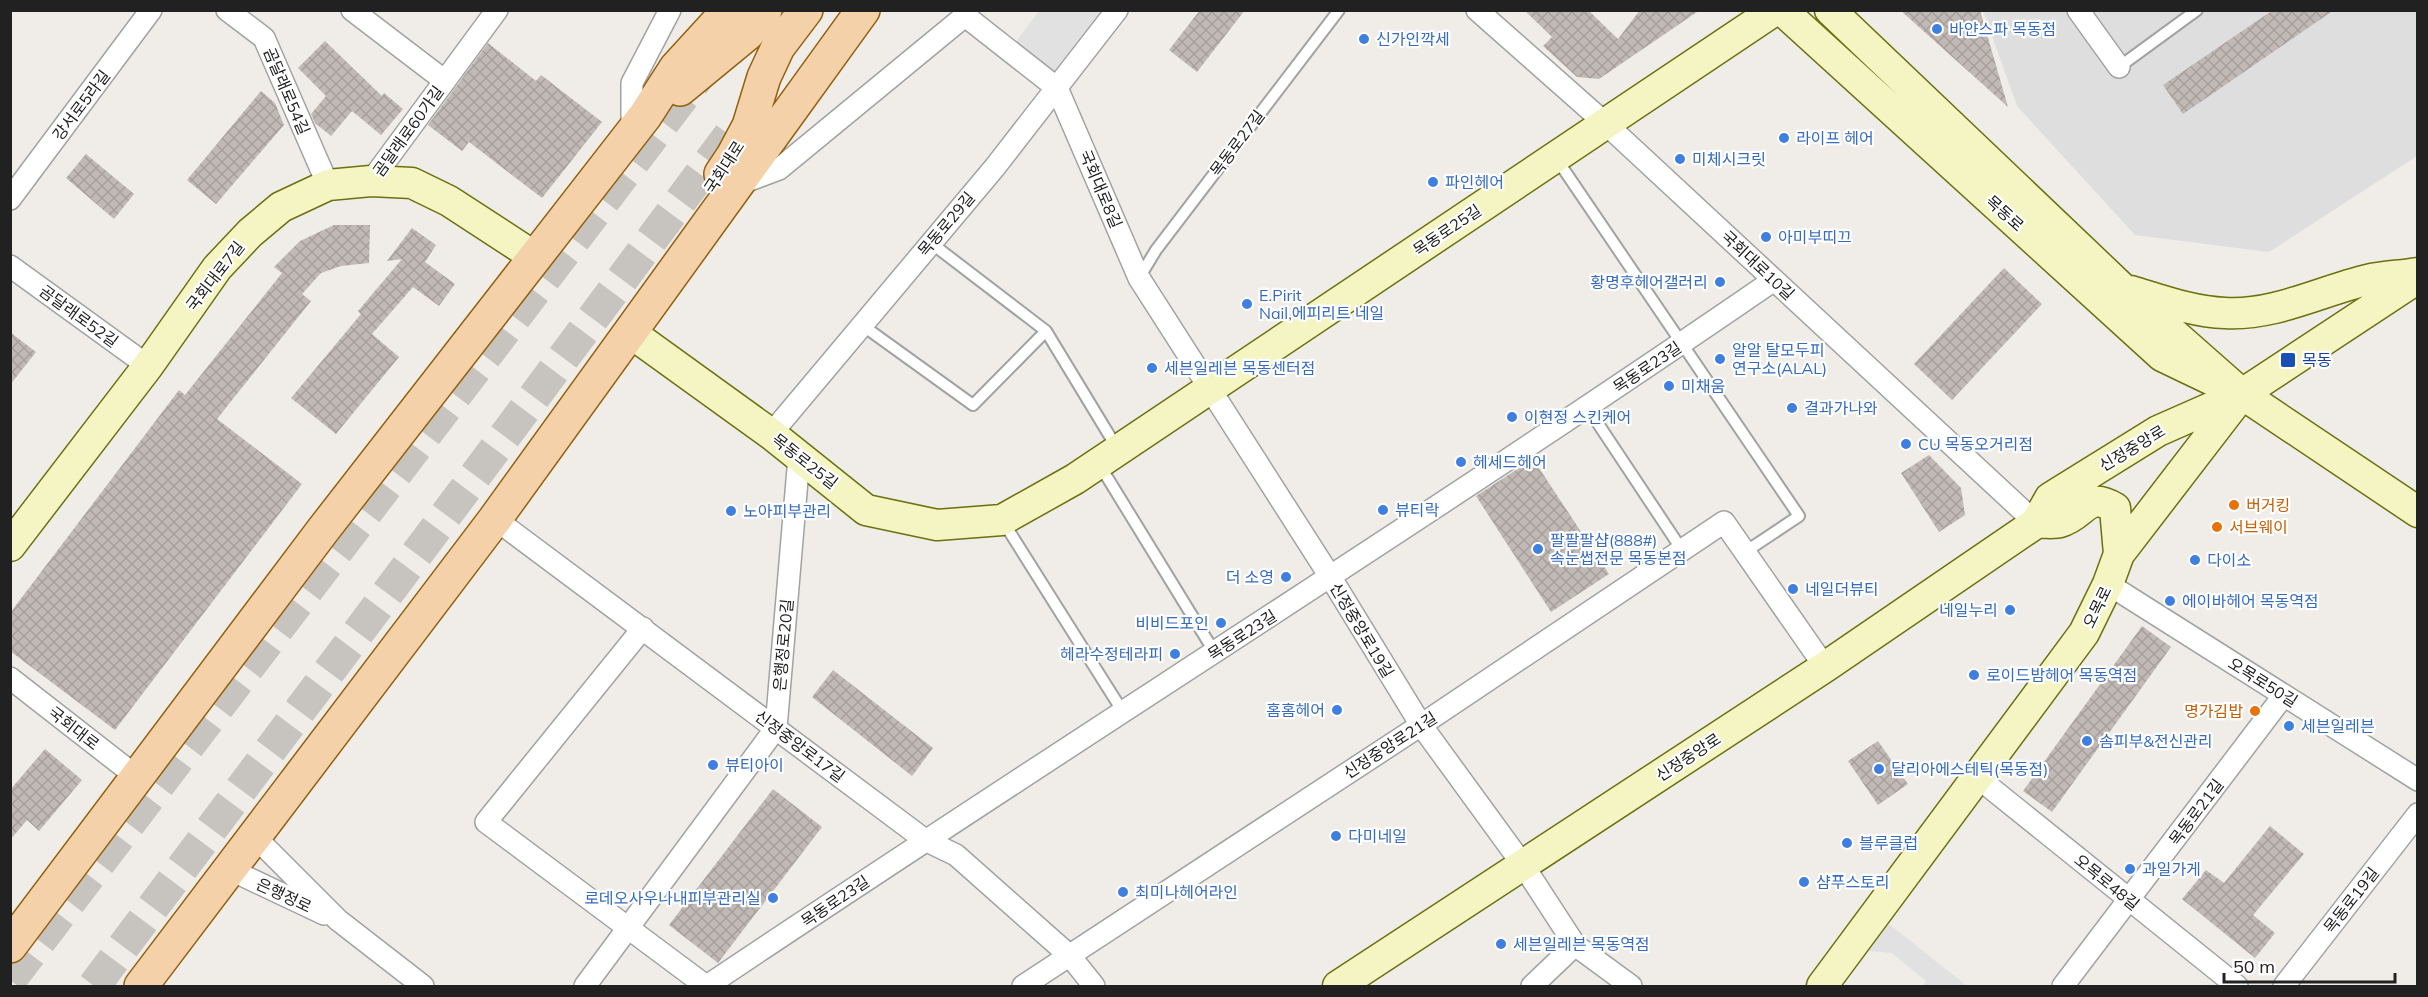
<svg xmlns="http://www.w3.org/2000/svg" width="2428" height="997" font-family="Mulish,'Noto Sans KR',sans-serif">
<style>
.residential{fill:#dfdede}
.parking{fill:#e1e1e1}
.building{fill:url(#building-cross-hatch)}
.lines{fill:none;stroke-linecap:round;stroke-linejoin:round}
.highway-tunnel{stroke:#c7c4c0;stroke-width:33;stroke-dasharray:33 16;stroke-linecap:butt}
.lane-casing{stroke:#a2a2a2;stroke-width:14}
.street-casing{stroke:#a2a2a2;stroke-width:24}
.secondary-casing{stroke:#6a710e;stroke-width:33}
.primary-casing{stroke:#91600d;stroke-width:36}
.lane{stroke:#fff;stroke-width:10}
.street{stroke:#fff;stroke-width:21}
.secondary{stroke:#f4f5c2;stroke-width:30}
.primary{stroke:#f5d1a9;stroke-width:33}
.shop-dot{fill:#3f7fe0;stroke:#fff;stroke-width:2}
.transit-dot{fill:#1a4fb4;stroke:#fff;stroke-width:2}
.food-dot{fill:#e8710a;stroke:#fff;stroke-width:2}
.labels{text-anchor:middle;stroke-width:4.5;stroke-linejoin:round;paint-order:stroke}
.shop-label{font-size:16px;fill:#366cbe;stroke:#fff;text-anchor:start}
.street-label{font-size:16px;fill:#212121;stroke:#fff}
.transit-label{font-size:16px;fill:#164399;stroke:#fff;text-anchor:start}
.food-label{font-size:16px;fill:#c56008;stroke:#fff;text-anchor:start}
</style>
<defs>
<pattern id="building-cross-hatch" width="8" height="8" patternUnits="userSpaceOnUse" patternTransform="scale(1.5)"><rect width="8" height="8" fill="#c1b9b5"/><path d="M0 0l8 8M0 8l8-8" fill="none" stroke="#a69f9b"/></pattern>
</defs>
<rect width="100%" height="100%" fill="#f0ede8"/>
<path class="residential" d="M1983,11H2417V156L2269,252L2135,235L2017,106Z"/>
<path class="parking" d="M1039,11H1107L1054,76L1015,43Z
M1889,924L1967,986H1923L1926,981L1892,953L1869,951Z"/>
<path class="building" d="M1200,10H1245L1197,72L1169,50Z
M1524,10H1588L1618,39L1640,10H1700L1599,79L1577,77L1543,46L1552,37Z
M1900,10H1980L2008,107Z
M2273,10H2334L2183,114L2163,85Z
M325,41L382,96L384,93L403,109L381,135L352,111L331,136L315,123L311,114L326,96L298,68Z
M488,43L536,81L541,75L602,122L542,198L469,142L462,151L428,125Z
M261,91L275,103L284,125L216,204L187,180Z
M86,154L134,194L114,219L66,178Z
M334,225H370L369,263L341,266L321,273L302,294L311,301L217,419L302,484L115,730L10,651V613L179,390L185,395L282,273L274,267L300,241Z
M412,228L436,245L425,262L455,284L439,306L413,287L372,334L399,357L336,434L291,398L361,314L358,311L402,259L387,261Z
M2004,268L2042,304L1952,400L1914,364Z
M10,332L36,352L10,385Z
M1929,455L1961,488L1965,515L1939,532L1901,473Z
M1533,459L1609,574L1551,612L1476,496Z
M2142,626L2171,647L2052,812L2023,791Z
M833,670L933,748L912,776L812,697Z
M1878,741L1908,784L1878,805L1848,761Z
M45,749L82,780L39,831L27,820L10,840V790Z
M773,789L822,827L718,963L669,925Z
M2270,826L2304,854L2253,915L2275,933L2255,958L2182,899L2206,870L2224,883Z"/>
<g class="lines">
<path class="highway-tunnel" d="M10,980L704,69
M94,986L732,132"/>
<defs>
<path id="lane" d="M2119,67L2197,10
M1556,158L1799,516L1745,552
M931,243L1046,331L1117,448
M1139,278L1156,250L1339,10
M862,325L973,405L1046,331
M1587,407L1682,550
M1099,464L1215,653
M1004,523L1123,712"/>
<path id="street" d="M227,10L264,38L328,185
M352,10L445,81
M1477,10L1606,124L2036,523
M2078,10L2119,67
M964,15L1057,88L1139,278L1331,578L1421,725L1523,865L1575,945L1631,986
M632,132V83L670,10
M371,181L497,10
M739,184L779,169L960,20L968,10
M10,199L151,10
M10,266L148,366
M771,434L995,167L1117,10
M495,519L925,840L956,855L1070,956L1094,986
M2108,584L2418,780
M643,628L486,822L706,986
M10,678L137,777
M1977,777L2237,986
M254,836L338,920L423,986
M229,869L324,914
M585,986L776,728L799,457
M707,986C1061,748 1422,522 1774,280
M1023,986L1421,725L1724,522L1825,667
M1532,986L1575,945
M2063,986L2284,695
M2284,986L2418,814"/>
<path id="secondary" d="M1782,10L2162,356L2210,379
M1830,10L2123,289L2242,394L2418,512
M2131,291C2161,300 2193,312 2225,313C2274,316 2321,291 2367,280C2384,276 2401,276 2418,273
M631,333L771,434L866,510L937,525L1002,520L1075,479L1775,10
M2036,523C2043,522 2054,524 2060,522C2085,515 2086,490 2115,508L2119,554
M10,546L148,366L217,268L250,233L281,207L328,185L371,181L412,183L449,201L535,257
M1338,986L1825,667L2036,523L2050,498L2158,431L2242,394
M1822,986L2084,633L2108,584L2119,554L2242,394L2418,278"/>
<path id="primary" d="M680,89L748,33L765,10
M721,174L733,156L749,126L764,77L778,47L806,10
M10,946L323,530L645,116L676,68L729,10
M141,986L495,519L863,10"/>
</defs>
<use href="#lane" class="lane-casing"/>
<use href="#street" class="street-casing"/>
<use href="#secondary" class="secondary-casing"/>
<use href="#primary" class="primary-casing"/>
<use href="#lane" class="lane"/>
<use href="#street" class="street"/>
<use href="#secondary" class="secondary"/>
<use href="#primary" class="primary"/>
</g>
<g class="shop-dot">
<circle cx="1937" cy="29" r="6"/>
<circle cx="1364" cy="39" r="6"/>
<circle cx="1784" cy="138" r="6"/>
<circle cx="1680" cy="159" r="6"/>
<circle cx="1433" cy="182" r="6"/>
<circle cx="1766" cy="237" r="6"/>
<circle cx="1720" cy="282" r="6"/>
<circle cx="1247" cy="304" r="6"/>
<circle cx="1720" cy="359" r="6"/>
<circle cx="1152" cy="368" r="6"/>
<circle cx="1669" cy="386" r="6"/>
<circle cx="1792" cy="408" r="6"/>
<circle cx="1512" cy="417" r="6"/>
<circle cx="1906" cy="444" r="6"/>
<circle cx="1461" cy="462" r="6"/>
<circle cx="1383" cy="510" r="6"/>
<circle cx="731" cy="511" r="6"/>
<circle cx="1538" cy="549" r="6"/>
<circle cx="2195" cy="560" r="6"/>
<circle cx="1286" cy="577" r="6"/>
<circle cx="1793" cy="589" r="6"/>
<circle cx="2170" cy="601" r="6"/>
<circle cx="2010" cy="610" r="6"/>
<circle cx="1221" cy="623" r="6"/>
<circle cx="1175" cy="654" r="6"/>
<circle cx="1974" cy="675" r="6"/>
<circle cx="1337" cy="710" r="6"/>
<circle cx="2289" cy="726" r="6"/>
<circle cx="2087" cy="741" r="6"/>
<circle cx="713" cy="765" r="6"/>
<circle cx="1879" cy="769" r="6"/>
<circle cx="1336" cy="836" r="6"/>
<circle cx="1847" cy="843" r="6"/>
<circle cx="2130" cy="869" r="6"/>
<circle cx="1804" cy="882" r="6"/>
<circle cx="1123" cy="892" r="6"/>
<circle cx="773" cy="898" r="6"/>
<circle cx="1501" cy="944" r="6"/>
</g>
<rect class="transit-dot" x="2280" y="352" width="16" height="16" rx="3"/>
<g class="food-dot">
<circle cx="2234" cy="505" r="6"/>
<circle cx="2217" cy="527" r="6"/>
<circle cx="2255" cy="711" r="6"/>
</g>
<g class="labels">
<g class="shop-label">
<text x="1949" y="35">바얀스파 목동점</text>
<text x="1376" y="45">신가인깍세</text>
<text x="1796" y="144">라이프 헤어</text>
<text x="1692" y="165">미체시크릿</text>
<text x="1445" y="188">파인헤어</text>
<text x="1778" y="243">아미부띠끄</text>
<text x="1708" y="288" text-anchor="end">황명후헤어갤러리</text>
<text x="1259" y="301">E.Pirit<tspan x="1259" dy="18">Nail,에피리트 네일</tspan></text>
<text x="1732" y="356">알알 탈모두피<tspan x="1732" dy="18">연구소(ALAL)</tspan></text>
<text x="1164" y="374">세븐일레븐 목동센터점</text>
<text x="1681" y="392">미채움</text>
<text x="1804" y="414">결과가나와</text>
<text x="1524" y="423">이현정 스킨케어</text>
<text x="1918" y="450">CU 목동오거리점</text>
<text x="1473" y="468">헤세드헤어</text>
<text x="1395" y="516">뷰티락</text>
<text x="743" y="517">노아피부관리</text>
<text x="1550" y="546">팔팔팔샵(888#)<tspan x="1550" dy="18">속눈썹전문 목동본점</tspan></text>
<text x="2207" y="566">다이소</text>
<text x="1274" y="583" text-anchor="end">더 소영</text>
<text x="1805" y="595">네일더뷰티</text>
<text x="2182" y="607">에이바헤어 목동역점</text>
<text x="1998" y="616" text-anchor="end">네일누리</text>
<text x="1209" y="629" text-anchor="end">비비드포인</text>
<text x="1163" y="660" text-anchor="end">헤라수정테라피</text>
<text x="1986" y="681">로이드밤헤어 목동역점</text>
<text x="1325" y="716" text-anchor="end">홈홈헤어</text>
<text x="2301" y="732">세븐일레븐</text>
<text x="2099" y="747">솜피부&amp;전신관리</text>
<text x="725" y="771">뷰티아이</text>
<text x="1891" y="775">달리아에스테틱(목동점)</text>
<text x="1348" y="842">다미네일</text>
<text x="1859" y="849">블루클럽</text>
<text x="2142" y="875">과일가게</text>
<text x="1816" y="888">샴푸스토리</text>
<text x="1135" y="898">최미나헤어라인</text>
<text x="761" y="904" text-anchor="end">로데오사우나내피부관리실</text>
<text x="1513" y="950">세븐일레븐 목동역점</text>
</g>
<g class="street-label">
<text transform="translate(287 91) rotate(67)" y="6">곰달래로54길</text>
<text transform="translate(81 105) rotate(-53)" y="6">강서로5라길</text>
<text transform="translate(408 131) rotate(-54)" y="6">곰달래로60가길</text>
<text transform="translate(1237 143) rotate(-53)" y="6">목동로27길</text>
<text transform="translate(724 167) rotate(-57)" y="6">국회대로</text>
<text transform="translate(1101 189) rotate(67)" y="6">국회대로8길</text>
<text transform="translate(2005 213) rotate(42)" y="6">목동로</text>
<text transform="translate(946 224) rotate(-50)" y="6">목동로29길</text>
<text transform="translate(1447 230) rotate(-34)" y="6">목동로25길</text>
<text transform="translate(1758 265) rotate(43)" y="6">국회대로10길</text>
<text transform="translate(215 276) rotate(-52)" y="6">국회대로7길</text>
<text transform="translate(79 316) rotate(36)" y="6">곰달래로52길</text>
<text transform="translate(1647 367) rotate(-34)" y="6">목동로23길</text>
<text transform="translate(2132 448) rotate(-31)" y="6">신정중앙로</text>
<text transform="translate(805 461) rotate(38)" y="6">목동로25길</text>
<text transform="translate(2097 607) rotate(-64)" y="6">오목로</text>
<text transform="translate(1362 630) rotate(59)" y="6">신정중앙로19길</text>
<text transform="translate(1242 635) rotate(-33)" y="6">목동로23길</text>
<text transform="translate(783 645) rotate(-85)" y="6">은행정로20길</text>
<text transform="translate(2263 682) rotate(32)" y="6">오목로50길</text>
<text transform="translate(74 728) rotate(38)" y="6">국회대로</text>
<text transform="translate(1390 745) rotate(-33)" y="6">신정중앙로21길</text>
<text transform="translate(800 746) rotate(37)" y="6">신정중앙로17길</text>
<text transform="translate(1688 757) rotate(-33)" y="6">신정중앙로</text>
<text transform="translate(2196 812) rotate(-53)" y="6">목동로21길</text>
<text transform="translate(2107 882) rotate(39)" y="6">오목로48길</text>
<text transform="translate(284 895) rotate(25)" y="6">은행정로</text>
<text transform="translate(2351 900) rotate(-52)" y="6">목동로19길</text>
<text transform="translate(835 901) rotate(-34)" y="6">목동로23길</text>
</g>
<g class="transit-label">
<text x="2302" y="366">목동</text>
</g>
<g class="food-label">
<text x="2246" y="511">버거킹</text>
<text x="2229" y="533">서브웨이</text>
<text x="2243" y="717" text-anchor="end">명가김밥</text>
</g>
</g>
<rect width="2428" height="997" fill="none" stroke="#212121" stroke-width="24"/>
<path d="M2224 973v9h171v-9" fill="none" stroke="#212121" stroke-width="3"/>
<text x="2233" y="973" font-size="18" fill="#212121" stroke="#ffffff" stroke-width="4.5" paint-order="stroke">50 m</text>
</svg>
